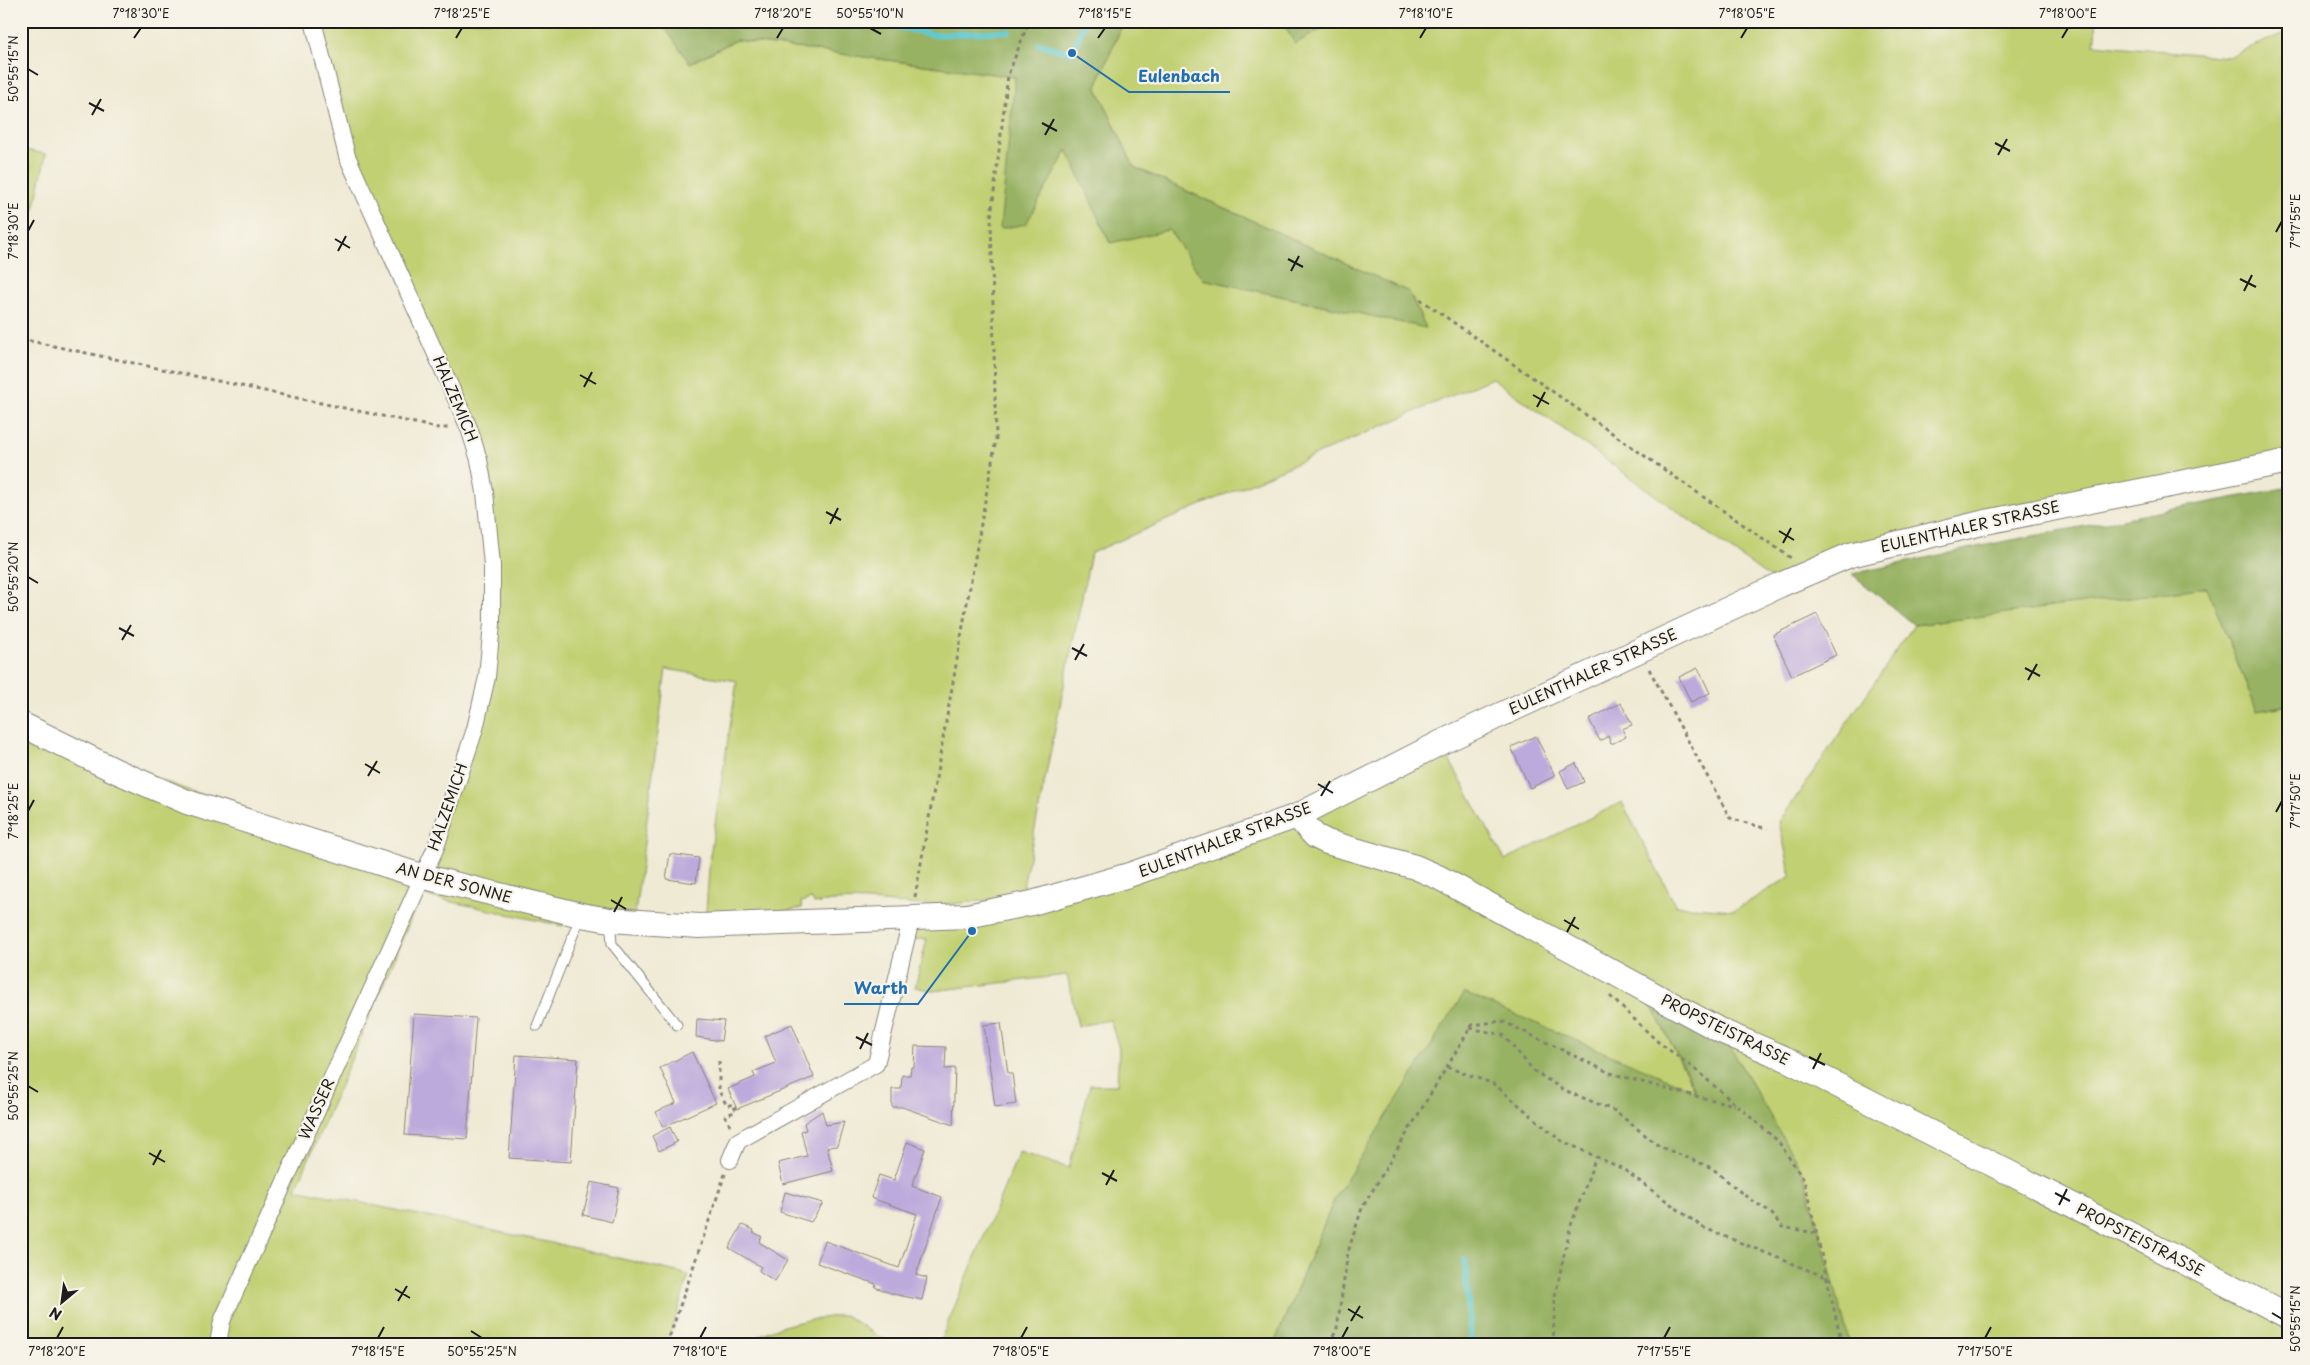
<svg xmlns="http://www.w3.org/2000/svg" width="2310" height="1365" font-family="'Playpen Sans',sans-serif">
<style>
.green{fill:#c1d072;stroke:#6e7647}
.forest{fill:#98b264;stroke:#5a6740}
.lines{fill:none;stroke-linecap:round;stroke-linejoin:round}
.stream{stroke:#5dcad2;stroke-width:5.5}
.building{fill:#bdaadc}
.lane-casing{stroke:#868378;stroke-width:11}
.street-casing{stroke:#868378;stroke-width:18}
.secondary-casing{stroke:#868378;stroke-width:26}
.path{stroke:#868378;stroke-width:3;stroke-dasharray:4 4;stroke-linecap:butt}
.lane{stroke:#fff;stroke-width:9}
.street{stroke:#fff;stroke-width:16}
.secondary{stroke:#fff;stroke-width:24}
.ticks{fill:none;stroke:#1c1c1c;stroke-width:2}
.labels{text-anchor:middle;stroke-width:4.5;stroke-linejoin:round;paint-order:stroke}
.street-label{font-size:15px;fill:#1c1c1c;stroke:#f7f3e8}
.leader{fill:none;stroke:#1f6fb2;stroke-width:2}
.callout-dot{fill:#1f6fb2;stroke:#f7f3e8;stroke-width:2}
.callout-label{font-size:16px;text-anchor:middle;font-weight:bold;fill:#1f6fb2;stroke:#f7f3e8;stroke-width:4.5;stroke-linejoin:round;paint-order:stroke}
.neatline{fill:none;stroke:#1c1c1c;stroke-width:2}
.ticks-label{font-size:12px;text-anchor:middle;fill:#1c1c1c}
</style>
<rect width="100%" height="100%" fill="#f7f3e8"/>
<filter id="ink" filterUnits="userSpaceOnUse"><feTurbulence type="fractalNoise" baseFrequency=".02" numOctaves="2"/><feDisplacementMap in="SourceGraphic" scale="10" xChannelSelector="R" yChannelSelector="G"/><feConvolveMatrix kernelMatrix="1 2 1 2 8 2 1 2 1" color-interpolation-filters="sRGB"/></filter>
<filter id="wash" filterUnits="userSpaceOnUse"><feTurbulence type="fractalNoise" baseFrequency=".0096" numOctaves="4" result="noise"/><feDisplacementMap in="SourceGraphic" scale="20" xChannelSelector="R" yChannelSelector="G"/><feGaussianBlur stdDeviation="1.12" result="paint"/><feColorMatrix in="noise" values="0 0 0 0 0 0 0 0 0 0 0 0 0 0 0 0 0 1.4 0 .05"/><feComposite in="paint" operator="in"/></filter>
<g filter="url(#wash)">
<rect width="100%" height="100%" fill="#efead4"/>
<path class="green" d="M313,21H660L690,63L736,40L1015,77L1026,223L1067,149L1110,243L1169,229L1203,279L1426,328L1409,292L1134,167L1096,86L1124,21H1282L1296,43L1336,21H2097L2094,44L2228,57L2289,31V461L1986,522L1780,585L1492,378L1091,553L1021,897C990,899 957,905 925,905C888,904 850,896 814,904L812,899L801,902L802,908L781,912H706L710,856L737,681L666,669L635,914L568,903L563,926L421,895L296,1189L585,1250L689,1275L669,1339L677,1344H21V724L53,740L421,876L475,729L492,624L479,460L347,156Z
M21,149L46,154L21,270Z
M2207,586L2257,711L2289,705V1344H1842L1644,992L1696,1092L1335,1198L1274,1344H939L1019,1152L1069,1168L1090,1085H1117L1119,1048L1110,1020L1078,1026L1067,975L933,991L915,987L927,939L897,940L911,920L1130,875L1440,743L1505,860L1622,802L1676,906L1735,910L1791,876L1779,822L1914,625Z
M845,1315L881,1338L897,1344H750C767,1324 820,1318 845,1315Z"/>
<path class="forest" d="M660,21H1124L1096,86L1134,167L1409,292L1426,328L1203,279L1169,230L1110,243L1067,150L1026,224L1000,229L1015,77L736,40L690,63Z
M1282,21H1336L1295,44Z
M2289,487V705L2257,711L2207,587L1914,625L1852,574L1981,546Z
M1644,991L1721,1031L1804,1174L1850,1344H1274L1335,1198L1464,993L1696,1091Z"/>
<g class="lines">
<path class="stream" d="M868,21L935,35L1009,31
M1039,44L1072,53L1085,21
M1465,1260L1471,1344"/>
</g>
<g id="blocks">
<path class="building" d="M1817,614L1836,655L1792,676L1773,635Z
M1698,668L1710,693L1691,702L1679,677Z
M1621,703L1632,725L1622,729L1626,737L1611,744L1608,736L1600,741L1589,719Z
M1536,736L1555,776L1530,788L1511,747Z
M1576,763L1584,782L1568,789L1560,771Z
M670,854L699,858L696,883L666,879Z
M414,1014L476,1018L467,1139L405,1135Z
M697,1019L724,1021L721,1041L696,1037Z
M1001,1023L1008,1073H1012L1016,1104L995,1107L984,1025Z
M792,1024L814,1077L737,1109L728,1089L755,1077L753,1072L776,1063L765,1036Z
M915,1046L946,1047L945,1069L955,1068L953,1125L902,1107H892V1089H901L902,1075H910L911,1067H914Z
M692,1052L716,1103L663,1127L656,1112L676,1103L660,1068Z
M516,1055L578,1059L571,1162L509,1158Z
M822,1111L826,1125L844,1122L837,1146L827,1147L833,1171L783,1184L778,1163L807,1156L801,1131L806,1130L804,1123Z
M670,1127L677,1142L659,1151L652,1136Z
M907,1142L925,1149L912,1186L942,1197L916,1275L927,1278L922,1300L893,1294L875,1287L876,1284L817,1263L825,1241L899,1268L917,1214L871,1198L879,1175L894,1180Z
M591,1182L619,1188L612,1222L583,1215Z
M785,1192L823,1203L811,1222L780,1212Z
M742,1225L754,1230L753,1232L762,1237L759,1242L788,1260L775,1281L759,1271L761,1267L729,1248Z"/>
</g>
</g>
<g filter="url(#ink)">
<use href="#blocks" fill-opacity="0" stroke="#868378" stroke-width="1"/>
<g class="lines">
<defs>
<path id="lane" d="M610,920L612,944L677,1025
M537,1026L581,915"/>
<path id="street" d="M730,1160L738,1141L876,1064L911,920
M218,1344L222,1321L436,847L475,729L487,677L492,624V565L485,492L479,460L469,428L347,156L313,21"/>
<path id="secondary" d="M21,724L116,771L187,802L421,876L581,915L610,920L699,926L967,916L1032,903L1129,875L1297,816L1440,743L1780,585L1850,555L1986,522L2289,461
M1297,816L1315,836L1327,842L1415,867L1438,877L1721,1031L1784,1058L2196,1268L2289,1317"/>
</defs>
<use href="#lane" class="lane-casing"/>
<use href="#street" class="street-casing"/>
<use href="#secondary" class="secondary-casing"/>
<path class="path" d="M1420,299L1791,558
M21,339L438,428H451
M1649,669L1730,818L1767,829
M915,897L996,439L991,218L1008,75L1029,21
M1610,996L1657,1041L1696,1070L1778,1141L1804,1180L1842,1344
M1470,1028L1503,1035L1534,1071L1564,1090L1615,1111L1659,1146L1712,1168L1744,1195L1772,1214L1782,1227L1815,1233
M719,1061V1091L727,1106L733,1104L736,1111L725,1116L731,1127
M1447,1067L1494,1084L1560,1140L1623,1169L1702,1227L1833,1280
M667,1344L725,1174
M1330,1344L1337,1328L1348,1252L1362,1208L1472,1025L1502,1021L1610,1073L1678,1092L1735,1105
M1553,1344L1555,1296L1570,1228L1596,1157"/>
<use href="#lane" class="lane"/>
<use href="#street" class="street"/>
<use href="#secondary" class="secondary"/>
</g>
</g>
<path class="ticks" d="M870,28L881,34M134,38L141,28M456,38L462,28M777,38L783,28M1098,38L1105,28M1420,38L1426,28M1741,38L1747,28M2062,38L2068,28M28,69L38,75M89,103L104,111M92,115L101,99M1042,123L1057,131M1045,135L1054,119M1995,143L2010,151M1998,155L2007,139M28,231L34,220M2276,232L2282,221M335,239L350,248M338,251L346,236M1288,259L1303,267M1291,271L1299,256M2240,279L2256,287M2244,291L2252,275M580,375L596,384M584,387L592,372M1533,395L1549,404M1537,407L1545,392M826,512L841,520M830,524L838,508M1779,531L1794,540M1783,543L1791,528M28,577L38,583M119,628L134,636M122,640L131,625M1072,648L1087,656M1075,660L1084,644M2025,668L2040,676M2028,680L2037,664M365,764L380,773M368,776L377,761M1318,784L1333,793M1321,796L1330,781M28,811L34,800M2276,812L2282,801M611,900L626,909M614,912L622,897M1564,920L1579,929M1567,932L1575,917M856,1037L872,1045M860,1049L868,1033M1809,1057L1825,1065M1813,1069L1821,1053M28,1086L38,1092M149,1153L165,1162M153,1165L161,1150M1102,1173L1117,1181M1106,1185L1114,1170M2055,1193L2070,1201M2059,1205L2067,1189M395,1289L410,1298M398,1301L407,1286M1348,1309L1363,1318M2272,1313L2282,1319M1351,1321L1360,1306M471,1331L482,1338M57,1338L63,1327M378,1338L384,1327M700,1338L706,1327M1021,1338L1027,1327M1342,1338L1348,1327M1664,1338L1670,1327M1985,1338L1991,1327"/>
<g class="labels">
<g class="street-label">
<text transform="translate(455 399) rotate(67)" y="5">HALZEMICH</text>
<text transform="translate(1970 527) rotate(-13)" y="5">EULENTHALER STRASSE</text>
<text transform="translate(1593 672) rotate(-25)" y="5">EULENTHALER STRASSE</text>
<text transform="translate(448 807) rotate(-71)" y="5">HALZEMICH</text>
<text transform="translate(1225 840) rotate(-21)" y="5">EULENTHALER STRASSE</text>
<text transform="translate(454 883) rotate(15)" y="5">AN DER SONNE</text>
<text transform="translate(1725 1030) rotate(26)" y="5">PROPSTEISTRASSE</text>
<text transform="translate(317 1109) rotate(-66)" y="5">WASSER</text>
<text transform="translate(2140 1240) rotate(27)" y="5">PROPSTEISTRASSE</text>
</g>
</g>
<path class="leader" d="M1072 53L1129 92H1230M972 931L918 1004H844"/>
<g class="callout-dot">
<circle cx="1072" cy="53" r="5"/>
<circle cx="972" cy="931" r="5"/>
</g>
<g class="callout-label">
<text x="1179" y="82">Eulenbach</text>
<text x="881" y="994">Warth</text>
</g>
<rect width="2310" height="1365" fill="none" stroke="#f7f3e8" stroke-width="55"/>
<g transform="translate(62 1302) rotate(209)" stroke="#f7f3e8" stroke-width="4" paint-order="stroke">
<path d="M0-4L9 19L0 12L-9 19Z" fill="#1c1c1c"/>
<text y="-8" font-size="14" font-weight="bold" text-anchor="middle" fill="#1c1c1c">N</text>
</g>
<rect x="28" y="28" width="2254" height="1310" class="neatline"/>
<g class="ticks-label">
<text x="141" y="18">7°18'30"E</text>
<text x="462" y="18">7°18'25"E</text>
<text x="783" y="18">7°18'20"E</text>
<text x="870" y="18">50°55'10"N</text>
<text x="1105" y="18">7°18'15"E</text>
<text x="1426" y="18">7°18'10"E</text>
<text x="1747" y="18">7°18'05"E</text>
<text x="2068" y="18">7°18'00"E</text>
<text transform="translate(14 69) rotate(-90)" y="4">50°55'15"N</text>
<text transform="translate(2296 221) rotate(-90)" y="4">7°17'55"E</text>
<text transform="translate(14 231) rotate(-90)" y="4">7°18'30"E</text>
<text transform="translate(14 577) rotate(-90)" y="4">50°55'20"N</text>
<text transform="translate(2296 801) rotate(-90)" y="4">7°17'50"E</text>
<text transform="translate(14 811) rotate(-90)" y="4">7°18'25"E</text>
<text transform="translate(14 1086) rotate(-90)" y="4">50°55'25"N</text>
<text transform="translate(2296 1319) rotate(-90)" y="4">50°55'15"N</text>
<text x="57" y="1356">7°18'20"E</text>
<text x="378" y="1356">7°18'15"E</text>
<text x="482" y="1356">50°55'25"N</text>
<text x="700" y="1356">7°18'10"E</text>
<text x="1021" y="1356">7°18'05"E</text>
<text x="1342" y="1356">7°18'00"E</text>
<text x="1664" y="1356">7°17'55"E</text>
<text x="1985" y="1356">7°17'50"E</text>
</g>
</svg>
